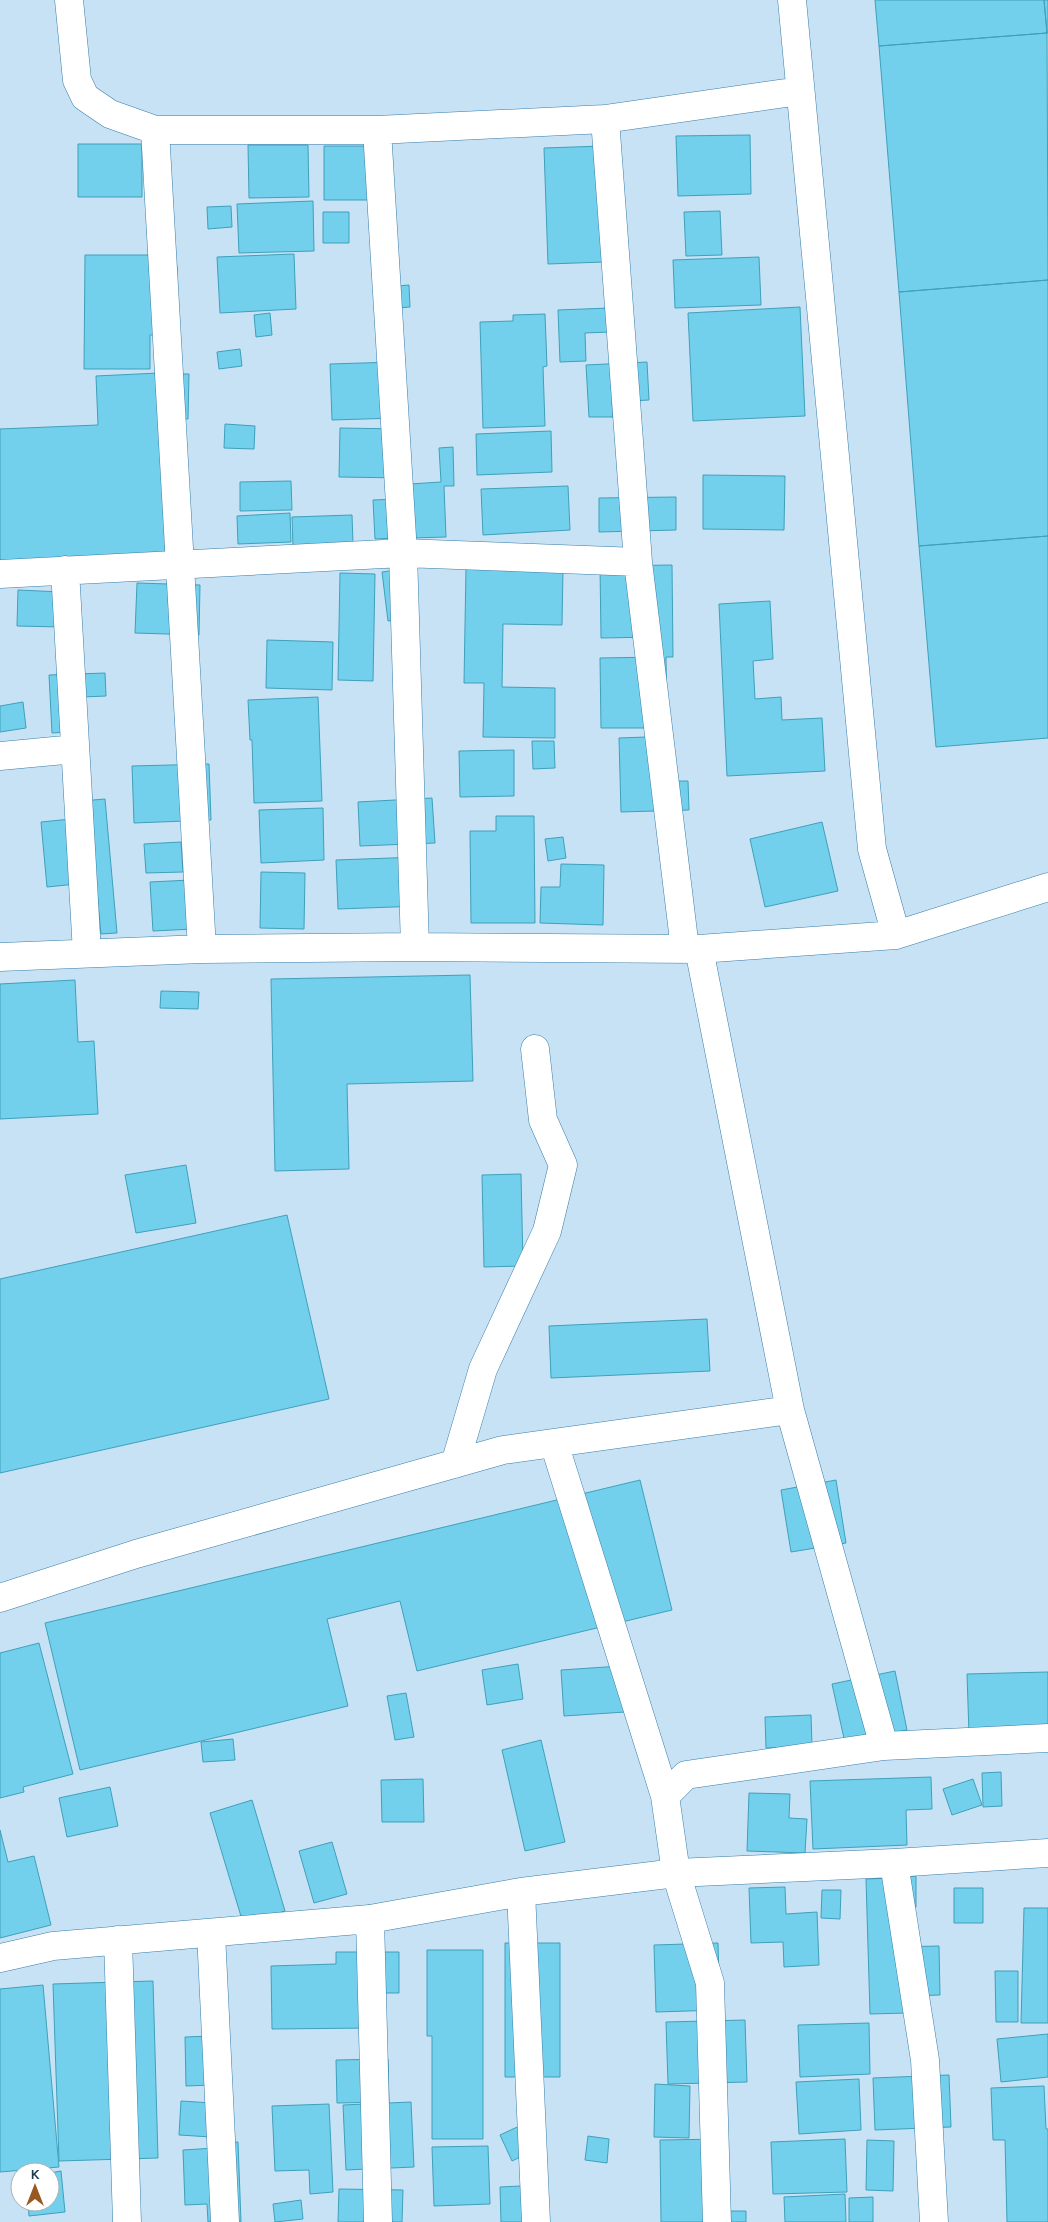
<svg xmlns="http://www.w3.org/2000/svg" width="1048" height="2222" font-family="Karla,sans-serif">
<style>
.building{fill:#73d0ec;stroke:#3fa0ba}
.lines{fill:none;stroke-linecap:round;stroke-linejoin:round}
.minor-casing{stroke:#387da9;stroke-width:29}
.minor{stroke:#fff;stroke-width:28}
</style>
<rect width="100%" height="100%" fill="#c7e2f5"/>
<path class="building" d="M875,0H1044L1047,33L879,46Z
M1044,0H1048V33H1047Z
M1047,33L1048,280L899,292L879,46Z
M750,135L751,194L678,196L676,136Z
M78,144H142V197H78Z
M248,145H308L309,197L249,198Z
M324,146H387V200H324Z
M603,146L604,262L548,264L544,148Z
M313,201L314,251L239,253L237,204Z
M231,206L232,227L208,229L207,207Z
M720,211L722,255L686,256L684,212Z
M323,212H349V243H323Z
M294,254L296,309L220,313L217,257Z
M85,255H150V266H177V335H150V369H84Z
M759,257L761,305L675,308L673,260Z
M1048,280V536L919,546L899,292Z
M409,285L410,307L386,309L385,287Z
M800,307L805,416L693,421L688,313Z
M609,308L610,332L585,333L586,361L560,362L558,310Z
M270,313L272,335L256,337L254,315Z
M545,314L547,366L543,367L545,426L483,428L480,322L513,321V315Z
M240,349L242,366L219,369L217,352Z
M395,362L397,418L332,420L330,364Z
M647,362L649,400L612,402L613,417H589L586,365Z
M159,373L183,553L0,568V429L98,425L96,376Z
M164,374H189L188,419H163Z
M225,424L255,426L254,449L224,448Z
M340,428L402,429V478L339,477Z
M551,431L552,472L477,475L476,434Z
M453,447L454,486H444L446,537L412,538L410,484L441,482L439,448Z
M703,475L785,476L784,530L703,529Z
M291,481L292,510L240,511V482Z
M568,486L570,530L483,535L481,489Z
M676,497V530L599,532V498Z
M398,499L399,538L375,539L373,500Z
M290,513L291,542L238,544L237,516Z
M352,515L353,543L293,546L292,517Z
M1048,536V738L936,747L919,546Z
M672,565L673,657H666L667,728H601L600,658L657,657V637L601,638L600,566Z
M466,567L563,568L562,625L503,624L502,687L555,688V738L483,737L484,683H464Z
M410,568L417,617L388,621L382,572Z
M340,573L375,574L373,681L338,680Z
M137,583L200,585L199,635L135,633Z
M18,590L62,592L61,627L17,626Z
M770,601L773,659L753,661L755,699L781,697L782,720L822,718L825,771L727,776L719,604Z
M267,640L333,642L332,690L266,688Z
M105,673L106,696L82,697L84,731L52,733L49,675Z
M318,697L322,801L254,803L252,740H250L248,700Z
M23,702L26,728L0,732V706Z
M673,736L675,781H688L689,810L621,812L619,738Z
M532,741H554L555,768L533,769Z
M514,750V796L460,797L459,751Z
M209,764L211,820L134,823L132,766Z
M432,798L435,843L360,846L358,802Z
M105,799L117,933L101,934L96,882L47,887L41,822L71,819L70,802Z
M323,808L324,860L261,863L259,810Z
M496,816H534L535,923H471L470,831H496Z
M822,822L838,891L765,907L750,839Z
M563,837L566,858L548,861L545,839Z
M181,842L183,872L146,873L144,844Z
M419,857L421,906L338,909L336,860Z
M561,864L604,865L603,925L540,923L541,887H560Z
M261,872L305,873L304,929L260,928Z
M211,879L214,928L153,931L150,882Z
M470,975L473,1081L347,1084L349,1169L275,1171L271,979Z
M75,980L78,1042L94,1041L98,1114L0,1119V984Z
M161,991L199,992L198,1009L160,1008Z
M186,1165L196,1223L136,1233L125,1175Z
M521,1174L523,1266L484,1267L482,1175Z
M287,1215L329,1399L0,1473V1279Z
M707,1319L710,1371L551,1378L549,1326Z
M640,1480L672,1610L417,1671L400,1601L327,1619L348,1706L80,1770L45,1623Z
M836,1480L846,1543L791,1552L781,1490Z
M39,1643L73,1774L23,1787L24,1792L0,1798V1653Z
M518,1664L523,1699L487,1705L482,1670Z
M621,1666L625,1712L564,1716L561,1670Z
M895,1671L907,1730L845,1743L832,1684Z
M1048,1672V1732L969,1734L967,1674Z
M406,1693L414,1737L395,1740L387,1696Z
M811,1715L812,1746L766,1748L765,1717Z
M233,1739L235,1760L203,1762L201,1742Z
M541,1740L565,1842L525,1851L502,1750Z
M1001,1772L1002,1806L983,1807L982,1773Z
M931,1777L932,1809L906,1810L907,1845L813,1849L810,1781Z
M423,1779L424,1822H382L381,1780Z
M973,1779L982,1805L952,1815L943,1789Z
M110,1787L118,1826L67,1837L59,1798Z
M749,1793L790,1794L789,1818L807,1819L805,1853L747,1851Z
M252,1800L285,1911L243,1923L210,1813Z
M0,1830L8,1862L34,1856L51,1925L0,1938Z
M332,1842L347,1894L314,1903L299,1851Z
M916,1876V1907H897L896,1877Z
M892,1878L894,1947L939,1946L940,1995L908,1996V2013L870,2014L866,1879Z
M785,1887L786,1914L817,1912L819,1965L784,1967L783,1942L751,1943L749,1888Z
M954,1888H983V1923H954Z
M822,1890H841L840,1919L821,1918Z
M1024,1908H1048V2023H1021Z
M505,1943H560V2077H505Z
M718,1943L720,2010L656,2012L654,1945Z
M427,1950H483V2139H432V2036H427Z
M336,1952H399V1993H369L370,2028L272,2029L271,1966L336,1964Z
M995,1971H1018V2022H996Z
M153,1981L158,2158L59,2161L53,1984Z
M43,1985L59,2167L0,2172V1989Z
M745,2020L747,2082L668,2084L666,2022Z
M869,2023L870,2074L800,2077L798,2025Z
M1048,2034V2077L1001,2082L997,2039Z
M211,2036L212,2085L186,2086L185,2037Z
M388,2059L389,2102L337,2103L336,2060Z
M949,2075L951,2127L875,2130L873,2078Z
M859,2079L861,2130L799,2134L796,2082Z
M655,2084L690,2086L689,2138L654,2137Z
M1044,2086L1046,2129H1048V2222H1007L1005,2140H993L991,2088Z
M181,2101L228,2104L227,2138L179,2135Z
M411,2102L414,2167L346,2170L343,2105Z
M329,2104L333,2192L310,2194L309,2170L275,2171L272,2106Z
M528,2122L539,2148L512,2161L500,2135Z
M588,2136L609,2139L607,2163L585,2160Z
M723,2139L724,2211H746V2222H661L660,2140Z
M845,2139L847,2192L773,2194L771,2142Z
M867,2140L894,2141L893,2191L866,2190Z
M238,2142L241,2222H208L207,2204L185,2205L183,2150L215,2148V2143Z
M488,2146L490,2204L434,2206L432,2147Z
M61,2171L65,2212L29,2216L28,2202H50V2173Z
M541,2185L542,2222H501L500,2187Z
M339,2189L403,2190L402,2222H338Z
M845,2194L846,2222H785L784,2197Z
M873,2197V2222H849V2198Z
M301,2200L303,2219L275,2222L273,2204Z"/>
<g class="lines">
<defs>
<path id="minor" d="M69,0L77,80L85,97L110,114L155,130H377L605,119L800,91
M792,0L872,849L896,935
M605,119L638,562L685,949
M155,130L202,949
M377,130L403,553L415,947
M65,570L87,953
M0,574L403,553L638,562
M0,756L75,749
M699,949L790,1410L884,1746
M0,957L202,949L415,947L699,949L896,935L1048,887
M554,1443L665,1796
M455,1464L483,1369L547,1231L563,1165L543,1120L535,1049
M0,1598L136,1554L503,1450L790,1410
M894,1863L925,2060L934,2222
M521,1892L536,2222
M370,1919L378,2222
M211,1933L225,2222
M118,1940L127,2222
M0,1958L53,1946L370,1919L521,1892L676,1873L894,1863L1048,1853
M717,2222L710,1983L676,1873L665,1796L686,1775L884,1746L1048,1738"/>
</defs>
<use href="#minor" class="minor-casing"/>
<use href="#minor" class="minor"/>
</g>
<g transform="translate(35 2187)"><circle r="24" fill="#ffffff" stroke="#a5b1b8"/>
<path d="M0-4L9 19L0 12L-9 19Z" fill="#97591f"/>
<text y="-8" font-size="14" font-weight="bold" text-anchor="middle" fill="#1e3b4e">K</text>
</g>
</svg>
